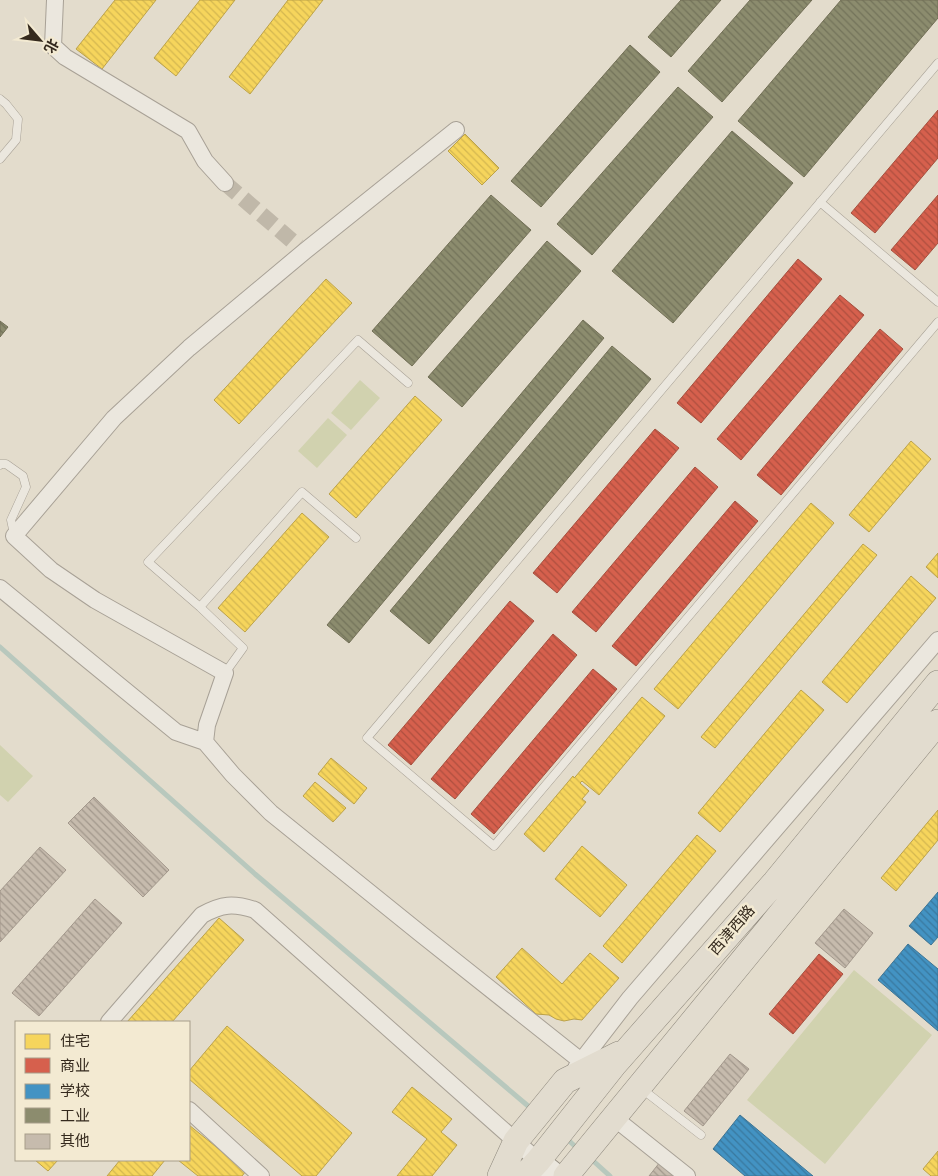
<svg xmlns="http://www.w3.org/2000/svg" width="938" height="1176" font-family="'Roboto Serif','Noto Sans SC',serif">
<style>
.garden{fill:#d1d2af}
.homes{fill:url(#homes-back-hatch);stroke:#bca249}
.shops{fill:url(#shops-back-hatch);stroke:#a6503f}
.schools{fill:url(#schools-back-hatch);stroke:#3f7492}
.industry{fill:url(#industry-back-hatch);stroke:#726f56}
.lines{fill:none;stroke-linecap:round;stroke-linejoin:round}
.stream{stroke:#b8c8bd;stroke-width:5}
.building{fill:url(#building-back-hatch);stroke:#a3988c}
.street-tunnel{stroke:#c0b8a9;stroke-width:16;stroke-dasharray:16 8;stroke-linecap:butt}
.lane-casing{stroke:#a8a196;stroke-width:9}
.street-casing{stroke:#a8a196;stroke-width:18}
.secondary-casing{stroke:#989185;stroke-width:24}
.primary-casing{stroke:#8d877c;stroke-width:26}
.lane{stroke:#ebe7de;stroke-width:8}
.street{stroke:#ebe7de;stroke-width:16}
.secondary{stroke:#ebe7de;stroke-width:22}
.primary{stroke:#e2dccf;stroke-width:25}
.labels{text-anchor:middle;stroke-width:5;stroke-linejoin:round;paint-order:stroke}
.street-label{font-size:15px;fill:#352a1e;stroke:#f3ead2}
</style>
<defs>
<pattern id="homes-back-hatch" width="6" height="6" patternUnits="userSpaceOnUse" patternTransform="scale(1.25)"><rect width="6" height="6" fill="#f6d55c"/><path d="M-1 5l2 2M0 0l6 6M5-1l2 2" fill="none" stroke="#d4b750"/></pattern>
<pattern id="shops-back-hatch" width="6" height="6" patternUnits="userSpaceOnUse" patternTransform="scale(1.25)"><rect width="6" height="6" fill="#d6604d"/><path d="M-1 5l2 2M0 0l6 6M5-1l2 2" fill="none" stroke="#ae4f3f"/></pattern>
<pattern id="schools-back-hatch" width="6" height="6" patternUnits="userSpaceOnUse" patternTransform="scale(1.25)"><rect width="6" height="6" fill="#4393c3"/><path d="M-1 5l2 2M0 0l6 6M5-1l2 2" fill="none" stroke="#39789e"/></pattern>
<pattern id="industry-back-hatch" width="6" height="6" patternUnits="userSpaceOnUse" patternTransform="scale(1.25)"><rect width="6" height="6" fill="#8c8c6e"/><path d="M-1 5l2 2M0 0l6 6M5-1l2 2" fill="none" stroke="#73735a"/></pattern>
<pattern id="building-back-hatch" width="6" height="6" patternUnits="userSpaceOnUse" patternTransform="scale(1.25)"><rect width="6" height="6" fill="#c6bbad"/><path d="M-1 5l2 2M0 0l6 6M5-1l2 2" fill="none" stroke="#a2988c"/></pattern>
</defs>
<rect width="100%" height="100%" fill="#e3dccc"/>
<path class="garden" d="M360,380L380,398L351,430L331,413Z
M328,418L347,435L317,468L298,451Z
M0,745L33,776L8,802L0,795Z
M854,970L932,1035L825,1164L747,1100Z"/>
<path class="homes" d="M115,0H156L102,69L76,49Z
M200,0H235L176,76L154,58Z
M288,0H323L250,94L229,77Z
M465,134L499,168L482,185L448,151Z
M326,279L352,303L239,424L214,400Z
M415,396L442,420L356,518L329,494Z
M911,441L931,459L869,532L849,515Z
M811,503L834,523L678,709L654,689Z
M302,513L329,537L245,632L218,608Z
M863,544L877,555L715,748L701,737Z
M938,553V578L926,567Z
M911,576L936,598L847,703L822,682Z
M801,690L824,710L720,832L698,813Z
M642,697L665,716L599,795L582,781L580,783L589,791L582,799L586,802L544,852L524,834L573,776L574,778L576,776Z
M331,758L367,788L354,804L318,774Z
M315,782L346,808L333,822L303,796Z
M938,810V840L896,891L881,878Z
M697,835L716,851L622,963L603,946Z
M582,846L627,885L600,917L555,879Z
M219,918L244,940L172,1022H127Z
M522,948L562,984L590,953L619,978L582,1020L574,1019L564,1021L556,1019L549,1015L536,1014L496,977Z
M227,1026L352,1133L316,1176H302L189,1079V1071Z
M412,1087L452,1119L441,1132L457,1145L432,1176H397L427,1139L392,1112Z
M189,1125L246,1171L242,1176H198L178,1160H189Z
M938,1151V1176H931L923,1169Z
M35,1160H58L48,1171Z
M120,1160H165L152,1176H107Z"/>
<path class="shops" d="M938,110V158L875,233L851,213Z
M938,195V243L915,270L891,250Z
M798,259L822,279L701,423L677,403Z
M840,295L864,315L741,460L717,439Z
M880,329L903,349L781,495L757,475Z
M655,429L679,448L557,593L533,573Z
M695,467L718,487L596,632L572,612Z
M735,501L758,521L636,666L612,646Z
M510,601L534,621L411,765L388,745Z
M553,634L577,655L455,799L431,779Z
M593,669L617,689L494,834L471,814Z
M819,954L843,974L793,1034L769,1014Z"/>
<path class="schools" d="M938,892V937L931,945L909,926Z
M908,944L938,969V1031L878,980Z
M740,1115L813,1176H745L713,1149Z"/>
<path class="industry" d="M681,0H721L671,57L648,37Z
M750,0H812L722,102L688,71Z
M841,0H938V18L804,177L738,121Z
M630,45L660,72L541,207L511,181Z
M678,87L713,117L592,255L557,224Z
M732,131L793,183L673,323L612,271Z
M491,195L531,230L412,366L372,331Z
M547,241L581,271L462,407L428,377Z
M583,320L604,338L349,643L327,625Z
M0,321L8,327L0,337Z
M612,346L651,379L429,644L390,611Z"/>
<g class="lines">
<path class="stream" d="M0,647L255,874L534,1111
M565,1137L579,1150
M590,1158L610,1176"/>
</g>
<path class="building" d="M94,797L169,870L143,897L68,823Z
M40,847L66,870L0,942V891Z
M95,899L122,923L39,1016L12,993Z
M844,909L873,933L845,968L815,943Z
M730,1054L749,1069L703,1126L684,1111Z
M660,1162L677,1176H649Z"/>
<g class="lines">
<path class="street-tunnel" d="M225,183L298,246"/>
<defs>
<path id="lane" d="M938,63L367,738L494,846L938,322
M0,99L6,104L18,119L16,140L0,159
M820,202L938,302
M0,465L1,464H6L23,476L26,487L11,520L14,534
M200,607L302,492L356,538
M225,673L243,648L200,607L148,562L358,340L408,383
M642,1089L701,1135"/>
<path id="street" d="M55,0L53,46L65,57L188,131L205,161L225,183
M456,130L305,251L189,348L114,418L14,536L51,570L95,600L225,673L207,725L205,742L233,775L271,813L421,934L581,1061
M0,588L176,732L205,742
M109,1022L202,915C222,904 233,903 255,910L538,1161
M576,1068L630,998L938,640
M189,1110L261,1176
M613,1117L687,1176"/>
<path id="secondary" d="M538,1161L557,1176"/>
<path id="primary" d="M500,1176L516,1141L565,1081L619,1054
M524,1176L538,1161L614,1065L775,882L938,683
M566,1176L938,722"/>
</defs>
<use href="#lane" class="lane-casing"/>
<use href="#street" class="street-casing"/>
<use href="#secondary" class="secondary-casing"/>
<use href="#primary" class="primary-casing"/>
<use href="#lane" class="lane"/>
<use href="#street" class="street"/>
<use href="#secondary" class="secondary"/>
<use href="#primary" class="primary"/>
</g>
<g class="labels">
<g class="street-label">
<text transform="translate(732 930) rotate(-49)" y="5">西津西路</text>
</g>
</g>
<rect x="15" y="1021" width="175" height="140" fill="#f3ead2" stroke="#a79d8a"/>
<rect x="25" y="1034" width="25" height="15" fill="#f6d55c" stroke="#a79d8a"/>
<text x="60" y="1046" font-size="15" fill="#352a1e">住宅</text>
<rect x="25" y="1058" width="25" height="15" fill="#d6604d" stroke="#a79d8a"/>
<text x="60" y="1071" font-size="15" fill="#352a1e">商业</text>
<rect x="25" y="1084" width="25" height="15" fill="#4393c3" stroke="#a79d8a"/>
<text x="60" y="1096" font-size="15" fill="#352a1e">学校</text>
<rect x="25" y="1108" width="25" height="15" fill="#8c8c6e" stroke="#a79d8a"/>
<text x="60" y="1121" font-size="15" fill="#352a1e">工业</text>
<rect x="25" y="1134" width="25" height="15" fill="#c6bbad" stroke="#a79d8a"/>
<text x="60" y="1146" font-size="15" fill="#352a1e">其他</text>
<g transform="translate(40 40) rotate(118)" stroke="#f3ead2" stroke-width="4" paint-order="stroke">
<path d="M0-4L9 19L0 12L-9 19Z" fill="#352a1e"/>
<text y="-8" font-size="14" font-weight="bold" text-anchor="middle" fill="#352a1e">北</text>
</g>
</svg>
